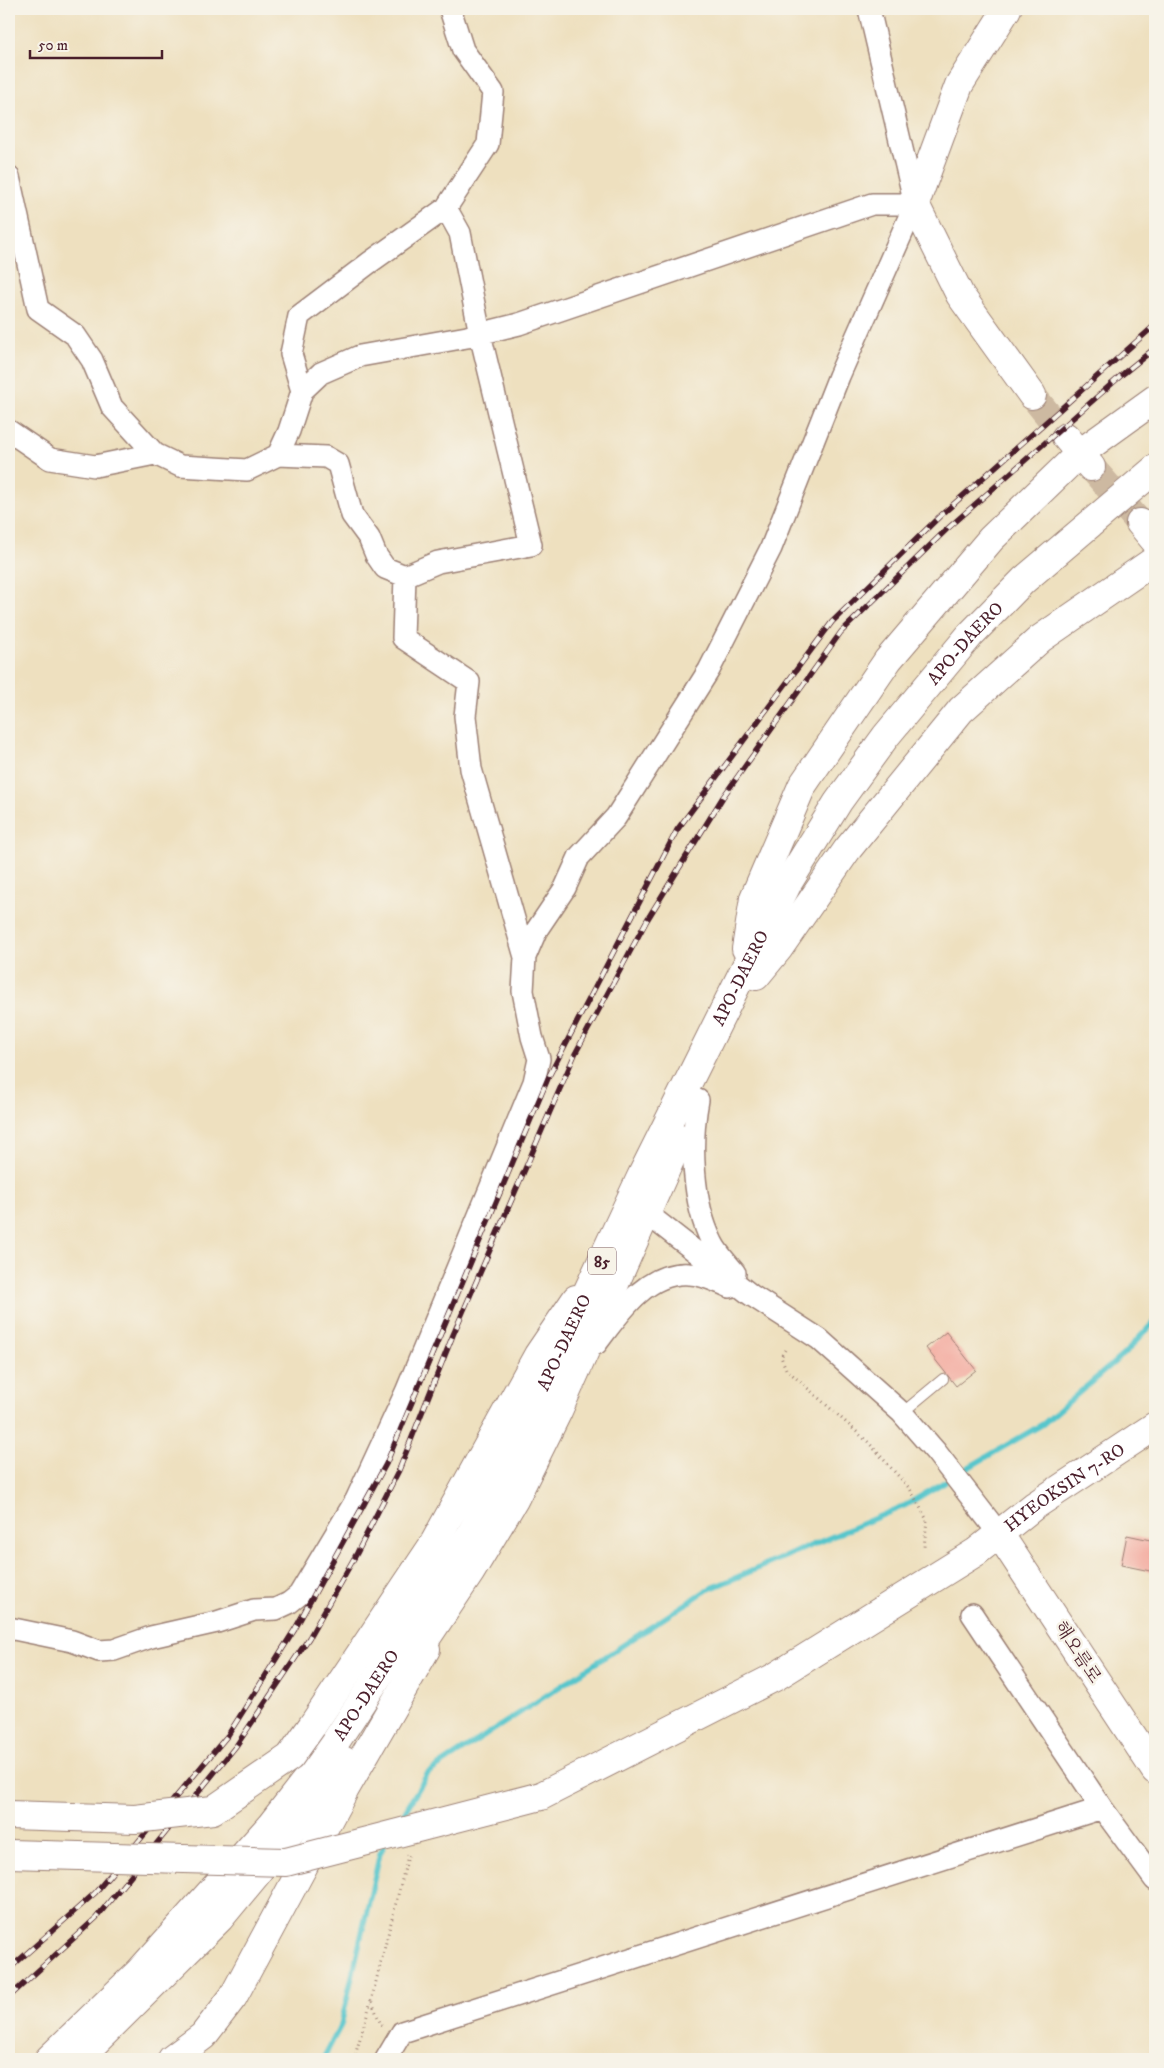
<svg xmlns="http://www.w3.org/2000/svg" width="1164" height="2068" font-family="'IM FELL DW Pica','Noto Serif KR',serif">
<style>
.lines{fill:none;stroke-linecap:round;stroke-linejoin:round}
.stream{stroke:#58c6cc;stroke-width:5.5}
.building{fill:#f3a296}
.secondary-tunnel{stroke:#cdb9a1;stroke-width:28;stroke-dasharray:28 14;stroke-linecap:butt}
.lane-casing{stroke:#9c8075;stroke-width:12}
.street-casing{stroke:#9c8075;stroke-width:24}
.secondary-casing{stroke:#9c8075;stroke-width:30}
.primary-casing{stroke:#9c8075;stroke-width:30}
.path{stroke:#9c8075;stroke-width:3;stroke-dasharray:1 4;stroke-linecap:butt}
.lane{stroke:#fff;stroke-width:10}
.street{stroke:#fff;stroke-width:21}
.secondary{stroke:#fff;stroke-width:28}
.primary{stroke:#fff;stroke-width:28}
.rail-casing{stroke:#4a1f2b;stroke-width:5.5}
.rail{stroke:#f7f3e8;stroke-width:4;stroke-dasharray:11;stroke-linecap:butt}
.secondary-bridge-casing{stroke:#9c8075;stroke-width:30;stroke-linecap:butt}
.secondary-bridge{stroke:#fff;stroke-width:28}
.labels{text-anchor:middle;stroke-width:5;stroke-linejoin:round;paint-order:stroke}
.shield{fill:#f7f3e8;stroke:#7e5f64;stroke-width:1}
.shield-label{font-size:16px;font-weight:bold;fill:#4a1f2b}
.street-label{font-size:18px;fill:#4a1f2b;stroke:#f7f3e8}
</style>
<rect width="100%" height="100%" fill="#f7f3e8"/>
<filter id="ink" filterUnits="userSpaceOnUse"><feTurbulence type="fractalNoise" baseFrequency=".02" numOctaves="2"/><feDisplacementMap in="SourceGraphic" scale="10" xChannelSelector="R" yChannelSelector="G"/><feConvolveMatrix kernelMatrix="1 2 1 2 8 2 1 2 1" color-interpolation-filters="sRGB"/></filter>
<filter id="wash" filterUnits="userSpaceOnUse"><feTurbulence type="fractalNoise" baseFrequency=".0096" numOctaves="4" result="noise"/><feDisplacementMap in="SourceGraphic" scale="20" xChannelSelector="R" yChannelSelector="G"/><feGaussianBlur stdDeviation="1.12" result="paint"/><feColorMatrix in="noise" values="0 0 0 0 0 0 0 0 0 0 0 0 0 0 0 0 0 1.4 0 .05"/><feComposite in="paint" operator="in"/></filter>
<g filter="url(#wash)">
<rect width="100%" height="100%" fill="#eee0bf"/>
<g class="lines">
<path class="stream" d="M959,1473L1043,1424L1125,1353L1155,1321
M398,1823L428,1773L707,1590L906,1505L951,1478
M323,2059L341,2025L380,1853L384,1846"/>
</g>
<g id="blocks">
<path class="building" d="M946,1332L976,1370L956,1386L926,1348Z
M1127,1535L1155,1541V1572L1121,1565Z"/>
</g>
</g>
<g filter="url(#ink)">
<use href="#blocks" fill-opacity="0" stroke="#9c8075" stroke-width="1"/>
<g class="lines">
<path class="secondary-tunnel" d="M1032,395L1066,437
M1091,467L1140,523"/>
<defs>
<path id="lane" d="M902,1413L943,1379"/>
<path id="street" d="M9,177L38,309L75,335L92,360L112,407L155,454L180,466L247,470L278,455L289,431L302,391L321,373L360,356L467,337L519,324L872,204H915
M446,208L460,233L480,334L531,545L438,562L405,576L403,638L469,682L465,716L471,769L525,957
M302,391L291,354L299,316L369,263L446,208L488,144L493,92L463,50L450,9
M9,431L50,459L95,466L155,454
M278,455L326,457L338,464L352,515L369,538L376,555L385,568L405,576
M698,1100C690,1142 692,1202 712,1242C717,1253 727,1263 735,1273
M636,1205L751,1295L819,1339L902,1413L936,1452L1000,1535
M596,1344C619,1314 646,1271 689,1274C703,1274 717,1282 730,1287
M972,1614L1102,1808L1155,1880
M9,1628L72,1641L99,1651L114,1650L151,1637L217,1622L254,1610L276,1609L289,1603L299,1595L356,1500L406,1392L534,1082L539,1059L532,1037L523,991L525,957L536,931L565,888L579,857L616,817L709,670L771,548L839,376L915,204L869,9
M386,2059L402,2032L1102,1808"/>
<g id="secondary">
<path d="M1007,9L959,85L915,204L960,295L1032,395"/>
<path d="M1066,437L1091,467"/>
<path d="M1140,523L1155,541"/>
<path d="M1000,1535L1155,1770"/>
<path d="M312,1726L433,1545L538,1355L576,1299"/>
<path id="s1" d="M541,1796L775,1677L976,1552L1034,1506L1155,1426"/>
<path d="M172,2059L203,2036L233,1997L345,1789L426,1649"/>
</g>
<g id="primary">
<path d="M746,949L754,898L802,786L888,660L991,539L1080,453L1155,399"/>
<path d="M756,976L779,948L847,850L961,710L1040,639L1155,560"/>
<path d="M407,1667L470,1573L514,1500L558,1411L680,1138"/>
<path id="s2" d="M49,2059L139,1972L271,1825L332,1747L471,1534L534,1406L641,1177L743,972L789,881L838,802L886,736L970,635L1024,580L1155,469"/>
<path d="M78,2059L220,1918L283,1842L343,1760"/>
</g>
</defs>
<use href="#lane" class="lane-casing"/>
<use href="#street" class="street-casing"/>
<use href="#secondary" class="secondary-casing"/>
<use href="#primary" class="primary-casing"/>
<path class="path" d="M785,1350L781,1357L786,1369L868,1442L910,1489L927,1520L924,1547
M372,2002L381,2025L385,2026
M354,2059L371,2001L409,1852"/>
<use href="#lane" class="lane"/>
<use href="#street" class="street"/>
<use href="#secondary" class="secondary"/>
<use href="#primary" class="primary"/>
<defs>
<path id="rail" d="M9,1969L95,1893L228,1735L295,1629L386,1464L549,1076L677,830L832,622L939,517L1155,325
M9,1997L96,1918L236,1746L309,1638L357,1553L399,1470L453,1335L575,1054L647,920L723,797L841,632L946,530L1124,373L1155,348"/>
</defs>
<use href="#rail" class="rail-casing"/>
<use href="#rail" class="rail"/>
<defs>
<path id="secondary-bridge" d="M9,1815L135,1819L213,1810L290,1757L312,1726
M9,1854L286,1862L541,1796"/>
</defs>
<use href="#secondary-bridge" class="secondary-bridge-casing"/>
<use href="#secondary-bridge" class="secondary-bridge"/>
</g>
</g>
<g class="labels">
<rect class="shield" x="588" y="1247.5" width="28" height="27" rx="4"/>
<g class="shield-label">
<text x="602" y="1267">85</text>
</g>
<g class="street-label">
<text dy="6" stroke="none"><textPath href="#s2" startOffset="1699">APO-DAERO</textPath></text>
<text dy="6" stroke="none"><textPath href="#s2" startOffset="1294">APO-DAERO</textPath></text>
<text dy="6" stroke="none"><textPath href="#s2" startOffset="889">APO-DAERO</textPath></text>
<text dy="6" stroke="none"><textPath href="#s1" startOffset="609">HYEOKSIN 7-RO</textPath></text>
<text transform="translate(1078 1652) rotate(57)" y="6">해오름로</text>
<text dy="6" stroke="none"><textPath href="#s2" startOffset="484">APO-DAERO</textPath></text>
</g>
</g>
<rect width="1164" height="2068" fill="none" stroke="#f7f3e8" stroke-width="30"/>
<path d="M30 50v8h132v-8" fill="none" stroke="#4a1f2b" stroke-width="2.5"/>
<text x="38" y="50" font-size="15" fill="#4a1f2b" stroke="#f7f3e8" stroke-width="4" paint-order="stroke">50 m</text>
</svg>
